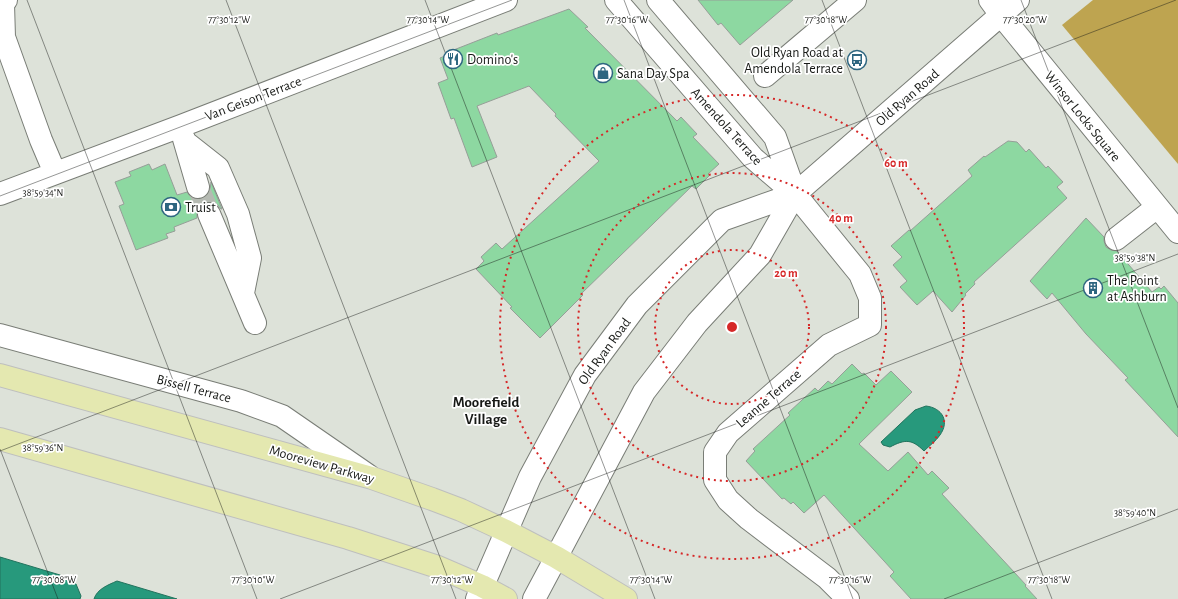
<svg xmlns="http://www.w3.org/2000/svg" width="1178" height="599" font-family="'Alegreya Sans',sans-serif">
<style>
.forest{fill:#bea450}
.water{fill:#27997c;stroke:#22735d}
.building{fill:#8dd8a1;stroke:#969e98}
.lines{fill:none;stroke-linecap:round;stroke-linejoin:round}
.minor-tunnel{stroke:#b5bab2;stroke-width:22;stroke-dasharray:22 11;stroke-linecap:butt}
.minor-casing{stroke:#797d76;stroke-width:24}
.major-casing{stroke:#bebfbe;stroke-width:24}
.minor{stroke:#fff;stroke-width:22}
.major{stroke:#e4e8b0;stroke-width:22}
.ticks{fill:none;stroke:#171916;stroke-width:1;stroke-opacity:0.45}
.ring{fill:none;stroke:#d62828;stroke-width:2;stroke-dasharray:2 4}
.labels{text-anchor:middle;stroke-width:3.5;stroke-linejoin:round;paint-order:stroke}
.poi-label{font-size:14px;fill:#171916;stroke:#fff;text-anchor:start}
.street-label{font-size:14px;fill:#171916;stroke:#fff}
.neighbourhood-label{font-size:15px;font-weight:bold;fill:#171916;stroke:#fff}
.ticks-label{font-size:10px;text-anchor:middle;fill:#171916;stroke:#fff;stroke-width:3.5;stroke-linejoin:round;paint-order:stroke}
.centre{fill:#d62828;stroke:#fff;stroke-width:2}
.ring-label{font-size:12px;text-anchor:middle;font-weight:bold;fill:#d62828;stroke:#fff;stroke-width:3.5;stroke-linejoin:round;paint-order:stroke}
</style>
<rect width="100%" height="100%" fill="#dde2d9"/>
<path class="forest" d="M1093,0H1178V164L1062,25Z"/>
<path class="water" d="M926,406C942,408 950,421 940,435C936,441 929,446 924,451C912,439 905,439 890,447L883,445L881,442L915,410Z
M0,557L60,575L76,584L81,596L80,599H0Z
M117,581L177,599H94C97,589 108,585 117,581Z"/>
<path class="building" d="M698,0H793L740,45L721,23L718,25Z
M569,9L588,27L585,28L677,121L681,117L697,134L693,137L719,164L708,174L710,175L696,189L692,186L581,294L583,295L540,338L510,308L512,307L476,269L484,261L481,257L496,243L502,249L599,161L555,116L556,114L529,86L477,106L497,157L472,167L454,118L451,119L438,83L448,79L440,58L452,53L451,51L497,33L498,35Z
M1008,141L1017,142L1026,152L1029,149L1046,168L1048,166L1063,182L1057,187L1067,198L974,282L975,284L965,294L966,295L952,312L933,291L917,305L900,287L907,281L893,265L902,257L891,246L909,230L910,231L972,176L968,170L984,156L985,157Z
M149,164L152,170L165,164L177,195L187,192L190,196L195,199H202L207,196L210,190L211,182L222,209H221L217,204L211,202L204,203L199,207L197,212V218L174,227L175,231L166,234L168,238L136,250L119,206L124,204L115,182L131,176L129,172Z
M1086,218L1104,237V241L1106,247L1111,250L1117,251L1152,292L1159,287L1161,289L1164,286L1178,303V437L1125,380L1128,378L1086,334L1052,293L1047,299L1030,281Z
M852,364L862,374L864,373L876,385L891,371L912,392L859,444L888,471L908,452L928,475L932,471L949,488L942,494L1026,585L1025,586L1037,599H911L890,576L894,572L824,495L804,513L793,502L791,504L784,498L782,499L746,461L755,451L753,449L790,415L788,413L815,388L818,391L828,381L832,384Z"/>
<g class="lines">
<path class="minor-tunnel" d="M198,187L209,214"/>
<defs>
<path id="minor" d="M6,0L3,4L4,37L41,140L55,173
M616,0L753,158L795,194L860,274L870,298V325L829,345L728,433L715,452V480L728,500L749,519L827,578L848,599
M658,0L775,137L795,193
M990,0L1001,15L1178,232
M765,76L855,0
M184,139L198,187
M185,142L218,168L238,214L250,258L243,293
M0,194L181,126L506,0
M209,214L255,323
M1116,239L1157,207
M0,335L241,401L282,416L369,476
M477,599L530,477L585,375L637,305L722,220L795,194
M534,599L644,392L697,323L760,255L795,194L1018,0"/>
<path id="major" d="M0,375L372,478L432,499L461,510L506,531L556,557L626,599
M0,439L348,538L438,567L482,586L506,599"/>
</defs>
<use href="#minor" class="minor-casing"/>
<use href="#major" class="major-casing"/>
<use href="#minor" class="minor"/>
<use href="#major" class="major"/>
</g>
<path class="ticks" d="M27,0L257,599M226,0L456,599M425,0L655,599M624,0L853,599M822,0L1052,599M1021,0L1178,408M0,196L512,0M0,449L58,599M0,451L1176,0M280,599L1178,254M944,599L1178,509"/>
<g class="ring">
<circle cx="732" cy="327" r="77"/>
<circle cx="732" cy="327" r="154"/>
<circle cx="732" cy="327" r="232"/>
</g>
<defs>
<symbol id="restaurant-ring" viewBox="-11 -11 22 22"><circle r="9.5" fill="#fff" stroke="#2e6680" stroke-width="1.5"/><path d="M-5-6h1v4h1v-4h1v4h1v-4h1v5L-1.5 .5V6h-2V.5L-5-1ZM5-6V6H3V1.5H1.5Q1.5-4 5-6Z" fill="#2e6680"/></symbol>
<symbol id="bus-ring" viewBox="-11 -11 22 22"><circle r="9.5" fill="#fff" stroke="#2e6680" stroke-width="1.5"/><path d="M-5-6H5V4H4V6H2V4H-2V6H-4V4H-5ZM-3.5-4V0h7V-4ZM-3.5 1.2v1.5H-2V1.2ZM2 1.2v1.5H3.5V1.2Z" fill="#2e6680"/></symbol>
<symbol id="shop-ring" viewBox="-11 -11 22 22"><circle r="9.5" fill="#fff" stroke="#2e6680" stroke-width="1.5"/><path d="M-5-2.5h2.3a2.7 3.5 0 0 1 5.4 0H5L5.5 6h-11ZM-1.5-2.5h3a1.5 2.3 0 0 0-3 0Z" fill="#2e6680"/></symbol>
<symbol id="bank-ring" viewBox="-11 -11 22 22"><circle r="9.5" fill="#fff" stroke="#2e6680" stroke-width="1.5"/><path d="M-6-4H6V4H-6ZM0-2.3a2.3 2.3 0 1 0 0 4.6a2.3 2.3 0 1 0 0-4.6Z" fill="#2e6680"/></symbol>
<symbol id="building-ring" viewBox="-11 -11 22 22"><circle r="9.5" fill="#fff" stroke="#2e6680" stroke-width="1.5"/><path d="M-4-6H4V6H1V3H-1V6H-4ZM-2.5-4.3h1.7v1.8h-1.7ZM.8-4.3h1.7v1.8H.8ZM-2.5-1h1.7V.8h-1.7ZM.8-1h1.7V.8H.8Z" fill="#2e6680"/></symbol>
</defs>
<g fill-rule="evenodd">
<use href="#restaurant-ring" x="442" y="48" width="22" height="22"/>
<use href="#bus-ring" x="846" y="49" width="22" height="22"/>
<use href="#shop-ring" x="592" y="62" width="22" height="22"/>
<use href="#bank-ring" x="160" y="196" width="22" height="22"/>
<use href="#building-ring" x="1082" y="277" width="22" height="22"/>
</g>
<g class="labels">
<g class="poi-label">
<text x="843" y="57" text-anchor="end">Old Ryan Road at<tspan x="843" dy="16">Amendola Terrace</tspan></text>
<text x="467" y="64">Domino's</text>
<text x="617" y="78">Sana Day Spa</text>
<text x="185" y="212">Truist</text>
<text x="1107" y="285">The Point<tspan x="1107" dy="16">at Ashburn</tspan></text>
</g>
<g class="street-label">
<text transform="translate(907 97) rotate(-41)" y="5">Old Ryan Road</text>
<text transform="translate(253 98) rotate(-21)" y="5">Van Geison Terrace</text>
<text transform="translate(1083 116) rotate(51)" y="5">Winsor Locks Square</text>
<text transform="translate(727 126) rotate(48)" y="5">Amendola Terrace</text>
<text transform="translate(604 351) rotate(-54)" y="5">Old Ryan Road</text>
<text transform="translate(194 388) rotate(15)" y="5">Bissell Terrace</text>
<text transform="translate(768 398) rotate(-41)" y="5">Leanne Terrace</text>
<text transform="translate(322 464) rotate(16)" y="5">Mooreview Parkway</text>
</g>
<g class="neighbourhood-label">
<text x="486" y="407">Moorefield<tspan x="486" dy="17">Village</tspan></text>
</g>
</g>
<g class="ticks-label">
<text x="229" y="23">77°30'12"W</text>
<text x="428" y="23">77°30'14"W</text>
<text x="627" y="23">77°30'16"W</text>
<text x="826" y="23">77°30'18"W</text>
<text x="1025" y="23">77°30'20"W</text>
<text x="43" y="196">38°59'34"N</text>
<text x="1135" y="261">38°59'38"N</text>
<text x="43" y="451">38°59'36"N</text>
<text x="1135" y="516">38°59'40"N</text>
<text x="54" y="583">77°30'08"W</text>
<text x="253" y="583">77°30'10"W</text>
<text x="452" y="583">77°30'12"W</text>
<text x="651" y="583">77°30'14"W</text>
<text x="850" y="583">77°30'16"W</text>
<text x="1049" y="583">77°30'18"W</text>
</g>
<circle cx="732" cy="327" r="6" class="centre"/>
<g class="ring-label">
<text x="896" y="167">60 m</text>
<text x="841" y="222">40 m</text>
<text x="786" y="277">20 m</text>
</g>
</svg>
